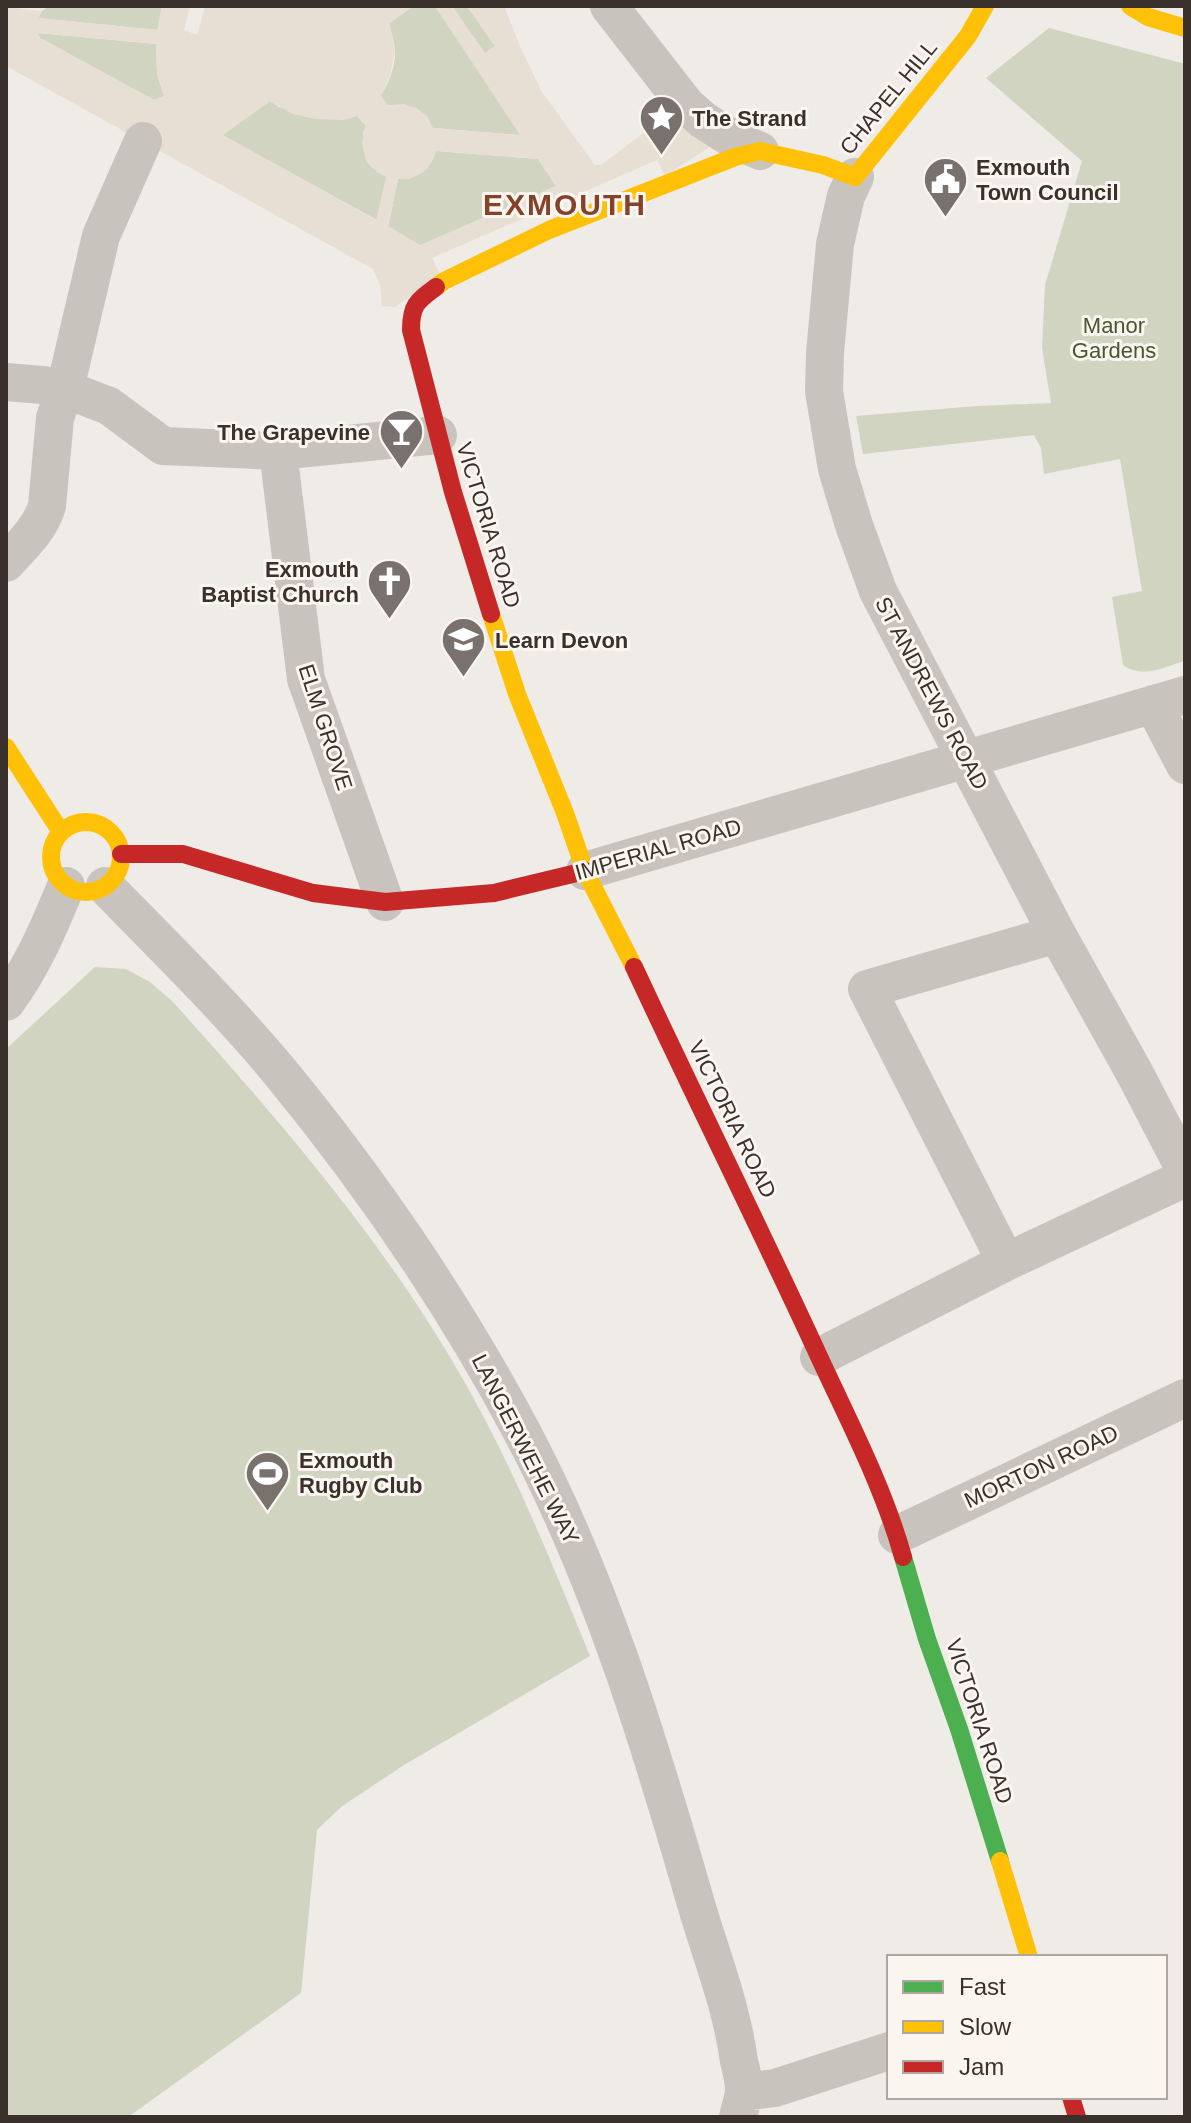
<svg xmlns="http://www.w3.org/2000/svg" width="1191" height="2123" font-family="Helvetica,sans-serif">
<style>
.green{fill:#d0d4c1}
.plaza{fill:#e8dfd4;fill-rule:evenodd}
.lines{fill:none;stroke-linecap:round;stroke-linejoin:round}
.street{stroke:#c9c3be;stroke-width:38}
.fast{stroke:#4caf50;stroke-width:18}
.slow{stroke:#ffc107;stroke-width:18}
.jam{stroke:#c62828;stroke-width:18}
.labels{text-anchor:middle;stroke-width:6;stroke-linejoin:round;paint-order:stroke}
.street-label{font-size:22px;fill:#3a302c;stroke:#faf5ef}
.poi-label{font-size:22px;font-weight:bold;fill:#3a302c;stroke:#faf5ef;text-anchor:start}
.park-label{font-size:22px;fill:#485731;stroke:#faf5ef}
.district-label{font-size:30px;font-weight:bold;letter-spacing:2px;fill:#854129;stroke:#faf5ef}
</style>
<rect width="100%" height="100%" fill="#efebe6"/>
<path class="green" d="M49,6H162L158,30L38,18L42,11Z
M414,6H435L521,135L433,128L388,106L380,96C389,85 396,64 395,50C394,41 391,31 389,23Z
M452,6H467L495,46L485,54Z
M1049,28L1185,64V661C1164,667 1143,679 1123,665L1112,597L1142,591L1120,459L1044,474L1041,448L1034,435L863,454L856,416L977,406L1051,403L1042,348L1045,285L1082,161L986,78Z
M38,33L156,44L157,74L164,96L154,100L40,38Z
M270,101L279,107L343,120L357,116L366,126L363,134L371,167L387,177L377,220L222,135Z
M436,151L538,159L556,186L420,246L388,227L398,179C418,179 430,170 436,151Z
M95,967L126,969L150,982L173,1002C279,1120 385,1242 464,1381C514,1469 552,1563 590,1656L404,1765L341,1807L317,1830L301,1993L128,2117H6V1049Z"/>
<path class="plaza" d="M49,6L42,11L39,18L157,30L162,6H190L184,30L197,35L205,6H414L389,23L395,51L390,76L381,96L388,105L404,104L416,108L427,116L433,128L520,135L435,6H452L485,53L495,46L467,6H504L522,51L542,92L595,165H601L677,108L716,143L665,176L657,160L432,258L440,274L395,307L382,306L380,284L373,269L6,66V7L42,11ZM38,33L156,44L157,74L164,96L154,100L40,38ZM270,101L293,114L315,119L343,120L357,116L366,126L362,144L366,161L377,172L386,177L376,220L223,135ZM437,151L538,159L556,186L420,245L388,226L398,179H409L423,172L428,168Z"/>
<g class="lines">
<path class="street" d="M609,6L686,105L703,120L731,138L760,151
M855,177L846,196L835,244L825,353L824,391L837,469L854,525L878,591L1057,934L1134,1072L1185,1170
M6,382L43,385L65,389L109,406L163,446L278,451L438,435
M278,451L306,679L385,902
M6,563C22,545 40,529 47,506L55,418L65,389L101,236L143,141
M1153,704L1185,765
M585,871L1185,695
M105,886C165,947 226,1007 280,1072C372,1184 454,1304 522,1432C598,1575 647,1734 692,1890C708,1948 731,2002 739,2061C741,2070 744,2080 744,2089C744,2098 740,2108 738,2117
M6,1002C33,966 49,927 66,886
M1006,1262L867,989L1057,934
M819,1357L1006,1262L1185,1178
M897,1535L1185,1398
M744,2092L775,2088L889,2051"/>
<path class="fast" d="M903,1557L927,1639L959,1729L1000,1861"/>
<path class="slow" d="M1130,6L1148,17L1185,28
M436,287L444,281L549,230L735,157L760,151L823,165L855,177L968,36L985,6
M491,614L517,694L565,813L585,871L634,967
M6,747L61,832
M51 857a35 35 0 1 1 70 0a35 35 0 1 1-70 0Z
M1000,1861L1029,1957"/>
<path class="jam" d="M436,287C417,301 411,305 411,330L453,492L491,614
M121,854H183L313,893L385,902L494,893L585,871
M634,967C694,1096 757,1222 816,1350C847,1418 883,1485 903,1557
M1071,2097L1077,2117"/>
</g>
<defs>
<symbol id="sight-pin" viewBox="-11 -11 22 30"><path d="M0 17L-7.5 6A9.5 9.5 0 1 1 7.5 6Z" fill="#79716d" stroke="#faf5ef"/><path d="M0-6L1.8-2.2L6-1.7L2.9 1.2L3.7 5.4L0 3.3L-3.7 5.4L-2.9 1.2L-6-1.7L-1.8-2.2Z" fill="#fff"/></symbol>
<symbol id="civic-pin" viewBox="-11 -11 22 30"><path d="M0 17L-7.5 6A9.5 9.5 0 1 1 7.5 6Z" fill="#79716d" stroke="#faf5ef"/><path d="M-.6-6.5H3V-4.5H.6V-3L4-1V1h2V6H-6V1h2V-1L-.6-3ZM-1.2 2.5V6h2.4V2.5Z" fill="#fff"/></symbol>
<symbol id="bar-pin" viewBox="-11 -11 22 30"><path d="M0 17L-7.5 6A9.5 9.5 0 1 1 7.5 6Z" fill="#79716d" stroke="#faf5ef"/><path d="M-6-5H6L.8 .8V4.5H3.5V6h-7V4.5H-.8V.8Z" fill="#fff"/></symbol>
<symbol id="church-pin" viewBox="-11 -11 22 30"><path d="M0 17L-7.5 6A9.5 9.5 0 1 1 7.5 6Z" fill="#79716d" stroke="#faf5ef"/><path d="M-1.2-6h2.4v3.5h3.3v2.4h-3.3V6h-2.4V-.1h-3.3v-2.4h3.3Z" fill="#fff"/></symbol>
<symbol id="university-pin" viewBox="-11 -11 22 30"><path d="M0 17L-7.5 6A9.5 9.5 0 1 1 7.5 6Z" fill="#79716d" stroke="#faf5ef"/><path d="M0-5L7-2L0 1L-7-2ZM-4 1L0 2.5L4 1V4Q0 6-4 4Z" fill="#fff"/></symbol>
<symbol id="stadium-pin" viewBox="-11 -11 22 30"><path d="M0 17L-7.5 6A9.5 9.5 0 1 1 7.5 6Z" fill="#79716d" stroke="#faf5ef"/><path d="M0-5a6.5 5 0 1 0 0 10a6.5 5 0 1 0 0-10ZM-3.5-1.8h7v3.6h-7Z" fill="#fff"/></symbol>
</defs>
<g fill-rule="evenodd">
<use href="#sight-pin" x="636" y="92" width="51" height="69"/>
<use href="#civic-pin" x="920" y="154" width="51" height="69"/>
<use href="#bar-pin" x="376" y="406" width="51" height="69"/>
<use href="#church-pin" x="364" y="556" width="51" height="69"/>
<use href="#university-pin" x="438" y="614" width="51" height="69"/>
<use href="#stadium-pin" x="242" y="1448" width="51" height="69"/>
</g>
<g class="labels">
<g class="street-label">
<text transform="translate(888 97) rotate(-51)" y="8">CHAPEL HILL</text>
<text transform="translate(489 525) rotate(73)" y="8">VICTORIA ROAD</text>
<text transform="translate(932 693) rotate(62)" y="8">ST ANDREWS ROAD</text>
<text transform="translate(326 727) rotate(72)" y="8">ELM GROVE</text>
<text transform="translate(658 849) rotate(-16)" y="8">IMPERIAL ROAD</text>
<text transform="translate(733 1119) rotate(64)" y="8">VICTORIA ROAD</text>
<text transform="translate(526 1449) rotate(63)" y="8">LANGERWEHE WAY</text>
<text transform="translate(1041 1466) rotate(-25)" y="8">MORTON ROAD</text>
<text transform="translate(980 1721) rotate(72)" y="8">VICTORIA ROAD</text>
</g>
<g class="poi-label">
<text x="692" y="126">The Strand</text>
<text x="976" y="175">Exmouth<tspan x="976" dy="25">Town Council</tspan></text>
<text x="370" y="440" text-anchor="end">The Grapevine</text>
<text x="359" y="577" text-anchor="end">Exmouth<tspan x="359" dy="25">Baptist Church</tspan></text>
<text x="495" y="648">Learn Devon</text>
<text x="299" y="1468">Exmouth<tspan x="299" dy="25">Rugby Club</tspan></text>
</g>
<g class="park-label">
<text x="1114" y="333">Manor<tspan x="1114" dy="25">Gardens</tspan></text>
</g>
<g class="district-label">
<text x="565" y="215">EXMOUTH</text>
</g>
</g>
<rect width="1191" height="2123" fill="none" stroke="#3a302c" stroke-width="16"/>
<rect x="887" y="1955" width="280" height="144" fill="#faf5ef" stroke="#ada6a1" stroke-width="2"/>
<rect x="903" y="1981" width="40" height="12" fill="#4caf50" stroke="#ada6a1" stroke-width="2"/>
<text x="959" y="1995" font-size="24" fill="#3a302c">Fast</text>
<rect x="903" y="2021" width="40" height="12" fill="#ffc107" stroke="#ada6a1" stroke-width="2"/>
<text x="959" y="2035" font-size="24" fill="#3a302c">Slow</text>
<rect x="903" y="2061" width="40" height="12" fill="#c62828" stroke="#ada6a1" stroke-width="2"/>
<text x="959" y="2075" font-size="24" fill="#3a302c">Jam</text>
</svg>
